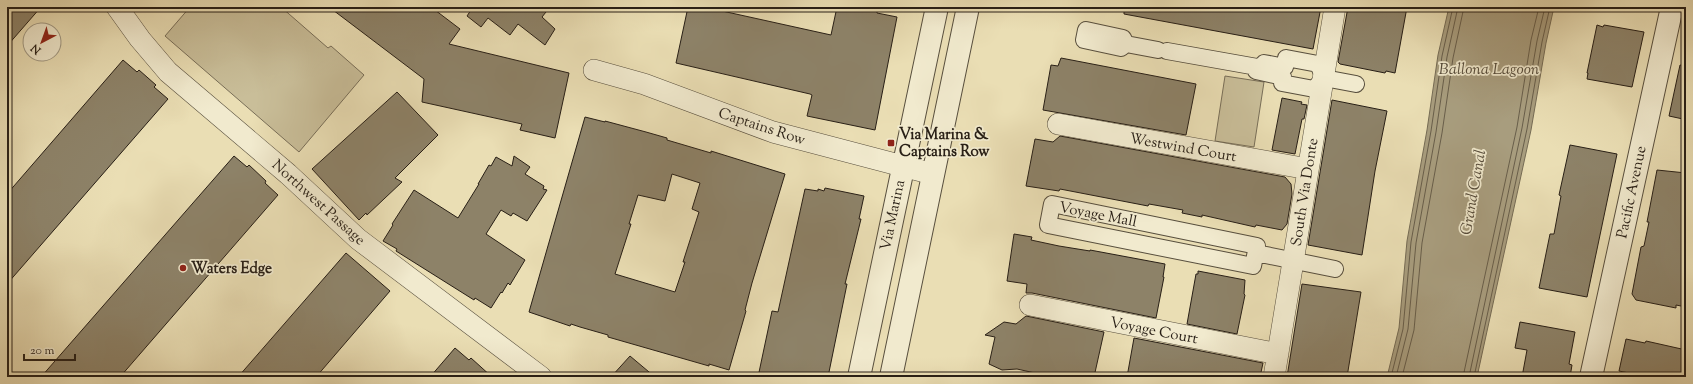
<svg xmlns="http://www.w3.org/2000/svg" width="1693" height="384" font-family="'Sorts Mill Goudy',serif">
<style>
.green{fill:#c9be99;stroke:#786e58}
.water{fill:#a89d7e;stroke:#756b54}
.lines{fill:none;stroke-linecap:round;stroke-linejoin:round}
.shore{stroke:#685e4a;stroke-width:1}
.building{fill:#8d8268;stroke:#281f16;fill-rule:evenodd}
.pedestrian-casing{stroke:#584f3e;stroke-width:18}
.minor-casing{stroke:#584f3e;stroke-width:22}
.tertiary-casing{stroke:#584f3e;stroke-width:24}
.pedestrian{stroke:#f1eace;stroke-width:16}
.minor{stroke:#f1eace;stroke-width:21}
.tertiary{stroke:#f1eace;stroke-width:22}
.poi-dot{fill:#8f2418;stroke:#f1eace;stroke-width:1.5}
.labels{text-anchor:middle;stroke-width:3.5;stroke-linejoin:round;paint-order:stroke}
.street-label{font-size:15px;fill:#281f16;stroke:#f1eace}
.poi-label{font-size:15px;font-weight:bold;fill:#281f16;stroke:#f1eace;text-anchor:start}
.water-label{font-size:16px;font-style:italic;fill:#554b3a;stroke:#f1eace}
</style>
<rect width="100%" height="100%" fill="#eadeb4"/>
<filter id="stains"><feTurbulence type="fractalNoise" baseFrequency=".005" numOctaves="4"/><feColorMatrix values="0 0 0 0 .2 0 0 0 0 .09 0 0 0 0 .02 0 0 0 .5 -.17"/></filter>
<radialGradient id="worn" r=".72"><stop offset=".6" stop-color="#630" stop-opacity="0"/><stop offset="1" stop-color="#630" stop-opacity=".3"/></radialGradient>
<path class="green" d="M190,7H281L328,48L331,46L364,75L299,152L165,36Z
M1225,76L1264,82L1254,147L1215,141Z"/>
<path class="water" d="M1449,7H1554L1546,43L1531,130L1477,377H1387L1399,328L1407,241L1427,130L1438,55Z"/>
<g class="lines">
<path class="shore" d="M1391,377L1403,329L1411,242L1431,131L1442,56L1453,7
M1396,377L1408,329L1416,243L1436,132L1447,57L1458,7
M1402,377L1414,330L1422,243L1442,133L1453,58L1464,7
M1463,377L1517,127L1531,40L1539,7
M1469,377L1522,128L1537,41L1545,7
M1474,377L1527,129L1542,42L1550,7"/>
</g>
<path class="building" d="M7,7H41L7,46Z
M329,7H431L460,29L449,44L569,73L555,138L520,130L522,124L422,102L424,79Z
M473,7H550L542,17L555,29L545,45L518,24L510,35L488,18L481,27L467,16Z
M688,7H704L831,35L837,7H850L865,10L866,7H877V13L897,17L875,130L807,116L812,95L810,94L676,63Z
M1124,7H1321L1313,49L1124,14Z
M1348,7H1407L1395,73L1386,71L1385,73L1340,64L1338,62Z
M1597,25L1603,27L1604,25L1644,32L1632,87L1587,79L1588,73H1587Z
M1061,58L1196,84L1186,135L1043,110L1051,65L1058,66Z
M123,60L137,72L139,70L156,85L154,87L168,99L7,284V194Z
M1680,65L1686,66V104L1683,119L1669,116Z
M397,92L438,135L395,178L402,182L367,215L366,213L359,220L312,169Z
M1282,98L1302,102L1301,104L1307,105L1304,119H1302L1295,154L1272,150Z
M1332,100L1387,111L1375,171L1362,255L1308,245Z
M585,117L605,122V121L646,132L667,138V140L711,153V151L785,174L752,283L745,310L746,311L729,370L709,364V366L608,337V335L580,327L571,324L570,326L529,312ZM672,174L700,183L692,209L699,212L683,262H685L675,292L615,274L631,224H629L638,195L665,201Z
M1060,136L1285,177L1291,184L1292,194L1287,224L1282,230L1256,225L1255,227L1202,215V217L1182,213L1183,210L1149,204L1148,206L1060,189L1059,191L1026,186L1035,139L1053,142Z
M1570,145L1617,154L1587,297L1539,288L1550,234H1554L1561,196L1559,195Z
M234,156L247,167L249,165L266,181L265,183L278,195L179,309L120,377H41Z
M514,156L530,167L525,174L544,186L543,189L547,190L527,221L513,213L511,216L501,210L486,234L525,260L510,285L508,283L502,293L501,292L491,308L475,298L474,300L396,251L397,249L383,241L393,225L392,224L414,190L458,218L479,184H478L489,165L491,166L496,157L512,166Z
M1657,170L1686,173V307L1676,305V308L1636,300L1632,294L1641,247L1644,246L1649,222H1647Z
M825,188L864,196L859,219H861L845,284H847L828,377H758L772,311L778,312L805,189L818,191V189L824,191Z
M1014,234L1032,237L1031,240L1059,246L1090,251V250L1165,264L1163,277H1164L1156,318L1032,293H1026L1027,284L1007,281Z
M346,253L390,291L316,377H238Z
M1198,271L1245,280L1244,294L1245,295L1237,334L1187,324L1196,274H1198Z
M1302,284L1361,292L1347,377H1287Z
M1026,316L1104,332L1094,377H1053L1017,369L1002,370L989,364L995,337L985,335L1004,322L1016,324Z
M1520,322L1575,332L1569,364L1572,365L1570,377H1522L1527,350L1515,348Z
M1134,338L1263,363L1260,377H1127Z
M1626,339L1645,343L1646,341L1686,350V377H1639V375L1619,371Z
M455,348L469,360L471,358L492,377H430Z
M630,356L655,377H611Z"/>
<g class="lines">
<defs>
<path id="pedestrian" d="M1126,44L1123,38L1086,30L1084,40L1121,48L1126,44L1158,50
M1167,51L1257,67L1256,71L1283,77L1282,83L1314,89L1324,78
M1264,63L1285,67L1286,58L1318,64L1324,78
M1324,78L1356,84
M1052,204L1257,246L1253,266L1048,225Z
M1256,253L1335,269"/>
<path id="minor" d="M117,7L140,39L168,72L288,174L358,239L541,377
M594,70L644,84L773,132L933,174
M1058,124L1308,169
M1030,305L1278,354
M1274,377L1335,7"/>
<path id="tertiary" d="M859,377L937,7
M891,377L968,7
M1591,377L1672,7"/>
</defs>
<use href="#pedestrian" class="pedestrian-casing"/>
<use href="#minor" class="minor-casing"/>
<use href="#tertiary" class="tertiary-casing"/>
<use href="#pedestrian" class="pedestrian"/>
<use href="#minor" class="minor"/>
<use href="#tertiary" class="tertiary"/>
</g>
<g class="poi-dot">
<rect x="887" y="139" width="8" height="8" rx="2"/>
<circle cx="183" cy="268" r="4"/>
</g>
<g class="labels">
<g class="street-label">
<text transform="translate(762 126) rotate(18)" y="5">Captains Row</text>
<text transform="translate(1183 147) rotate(10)" y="5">Westwind Court</text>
<text transform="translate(1304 192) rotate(-81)" y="5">South Via Donte</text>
<text transform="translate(1631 192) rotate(-78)" y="5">Pacific Avenue</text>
<text transform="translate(319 202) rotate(42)" y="5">Northwest Passage</text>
<text transform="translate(1098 214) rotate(11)" y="5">Voyage Mall</text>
<text transform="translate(892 215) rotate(-78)" y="5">Via Marina</text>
<text transform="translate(1154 330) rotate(11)" y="5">Voyage Court</text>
</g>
<g class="poi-label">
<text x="899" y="139">Via Marina &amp;<tspan x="899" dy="17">Captains Row</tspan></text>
<text x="191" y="273">Waters Edge</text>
</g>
<g class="water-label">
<text x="1489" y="74">Ballona Lagoon</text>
<text transform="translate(1472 192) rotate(-80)" y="6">Grand Canal</text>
</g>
</g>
<rect width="1693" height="384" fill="none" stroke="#eadeb4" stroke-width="24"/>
<rect x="8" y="8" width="1677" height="368" fill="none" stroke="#281f16" stroke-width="2"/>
<rect x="12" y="12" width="1669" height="360" fill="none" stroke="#281f16"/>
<g transform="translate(42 42) rotate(221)"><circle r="19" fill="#f1eace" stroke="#a19984"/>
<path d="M0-3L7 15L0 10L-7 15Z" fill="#8f2418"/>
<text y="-6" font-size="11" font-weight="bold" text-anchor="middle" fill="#281f16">N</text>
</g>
<path d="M24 354v6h51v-6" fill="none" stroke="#281f16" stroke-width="2"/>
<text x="30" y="354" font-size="12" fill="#281f16" stroke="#f1eace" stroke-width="3" paint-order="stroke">20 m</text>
<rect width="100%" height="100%" filter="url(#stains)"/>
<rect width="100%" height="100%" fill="url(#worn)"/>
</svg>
